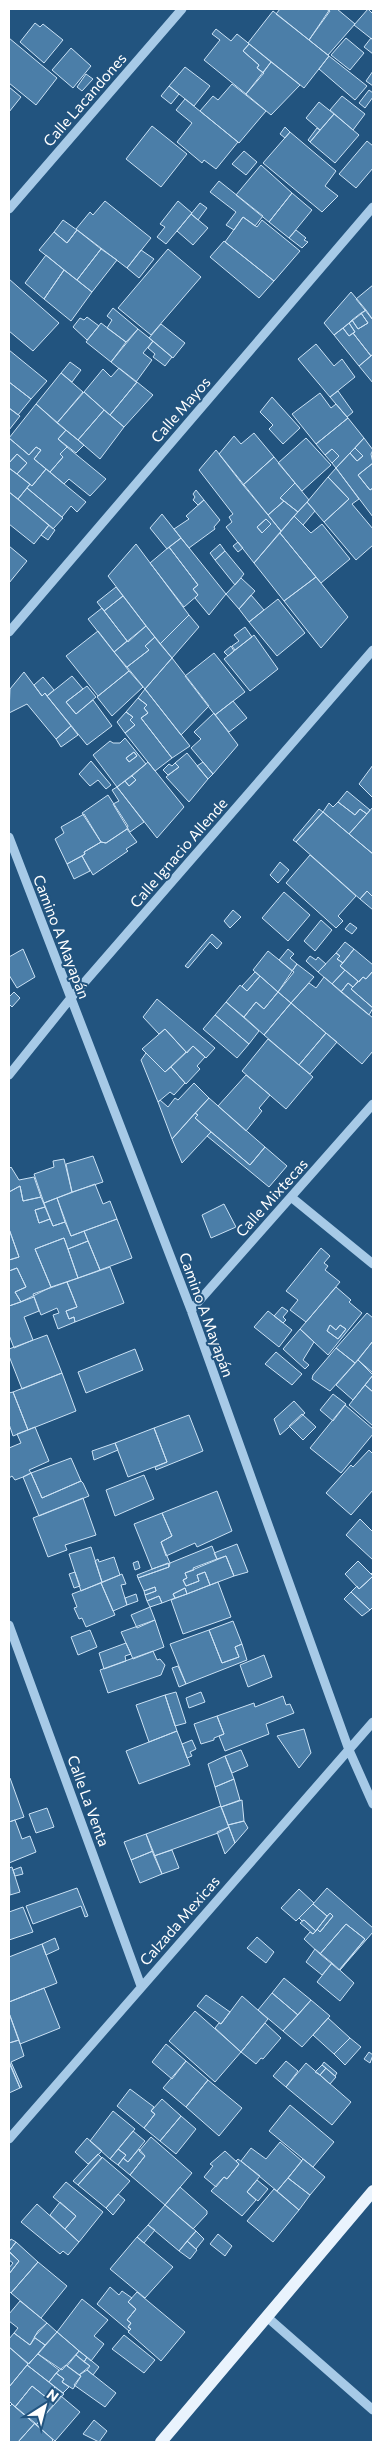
<svg xmlns="http://www.w3.org/2000/svg" width="382" height="2451" font-family="Commissioner,sans-serif">
<style>
.building{fill:#4b7ea8;stroke:#cbe2f5;fill-rule:evenodd}
.lines{fill:none;stroke-linecap:round;stroke-linejoin:round}
.minor{stroke:#a7cae7;stroke-width:9}
.major{stroke:#e9f3fd;stroke-width:12}
.labels{text-anchor:middle;stroke-width:4;stroke-linejoin:round;paint-order:stroke}
.street-label{font-size:15px;fill:#fff;stroke:#22547f}
</style>
<rect width="100%" height="100%" fill="#22547f"/>
<path class="building" d="M280,9H326L330,11L309,40L276,14Z
M330,9H337L355,24L328,55L309,40Z
M368,9L373,14V40L354,25Z
M273,11L329,56L304,88L248,43Z
M35,23L40,27L43,24L63,40L44,63L20,42Z
M216,29L231,41L237,34L247,42L249,44L243,51L259,65L257,68L264,73L246,94L204,60L220,40L212,34Z
M9,38L57,78L36,105L9,83Z
M346,38L364,53L350,70L331,55Z
M371,38L373,40V54L364,47Z
M249,44L271,62L263,73L257,68L259,65L243,51Z
M71,48L91,66L73,88L52,70Z
M329,56L367,86L355,100L319,69Z
M271,62L300,85L271,115L246,94Z
M185,67L210,86L194,106L169,86Z
M373,71V86L366,81Z
M86,74L93,79L82,91L77,87Z
M232,84L266,111L239,143L200,111L213,96L218,100Z
M169,86L179,94L171,104L161,96Z
M9,87L21,97L9,112Z
M369,90L373,93V97L365,108L359,103Z
M342,96L365,114L353,130L330,110Z
M185,99L238,142L216,169L204,160L202,163L177,142L192,123L176,110Z
M319,102L334,114L320,130L306,118Z
M334,114L359,135L335,163L310,142Z
M152,126L187,154L161,187L126,159Z
M285,127L290,132L285,138L280,134Z
M317,128L320,130L310,142L308,140Z
M290,132L336,171L325,186L338,196L322,212L263,163Z
M367,141L373,146V168L356,188L339,174Z
M244,151L257,162L246,175L232,164Z
M261,165L292,193L269,222L236,195Z
M219,181L263,216L255,226L243,217L234,230L226,225L236,212L210,192Z
M292,193L312,210L289,238L269,222Z
M105,201L151,238L127,268L76,229L90,212L93,215Z
M178,201L192,213L166,244L157,237L165,227L160,224Z
M200,203L207,208L198,220L191,214Z
M191,214L208,228L193,245L177,231Z
M243,217L257,227L262,220L300,251L274,281L225,242Z
M63,220L77,230L67,243L54,232Z
M77,230L101,249L77,280L39,250L54,232L67,243Z
M296,230L306,238L304,240L308,242L302,248L289,238Z
M224,241L274,281L259,298L210,257Z
M101,249L117,260L92,292L77,280Z
M168,249L201,277L151,335L118,308Z
M141,250L154,259L139,278L127,268Z
M46,255L64,270L44,299L25,283Z
M64,270L92,292L71,321L44,299Z
M9,279L59,323L33,351L9,331Z
M373,285V320L356,299Z
M351,292L366,310L334,335L324,323Z
M113,308L138,329L126,342L107,328L112,320L107,316Z
M366,310L373,320V354L371,356L353,333L355,332L349,323L352,320L358,329L368,323L361,313Z
M361,313L368,323L358,329L352,320Z
M87,317L99,326L87,340L73,327L80,318L84,320Z
M101,323L126,342L111,362L86,342Z
M349,323L355,332L349,336L343,328Z
M161,324L185,343L173,358L149,338Z
M343,328L349,336L353,333L371,356L359,366L334,335Z
M138,329L153,341L143,353L152,360L136,382L111,362Z
M153,341L172,357L165,366L153,357L155,354L148,348Z
M316,344L334,366L342,359L355,377L330,397L298,359Z
M9,350L47,381L31,399L9,382Z
M373,354V383L359,366Z
M70,362L81,370L72,382L61,373Z
M119,368L137,382L110,415L84,392L103,369L111,377Z
M61,373L83,392L57,423L36,404Z
M9,382L31,399L18,415L9,408Z
M137,382L153,395L124,427L110,415Z
M338,391L353,412L347,417L330,397Z
M84,392L104,410L78,440L57,423Z
M320,393L331,408L336,404L348,418L316,444L292,414Z
M272,397L300,428L283,444L269,429L273,425L260,412Z
M36,404L66,430L58,439L67,447L60,454L63,457L50,472L34,459L41,450L36,447L29,455L9,438Z
M9,408L20,416L9,430Z
M104,410L124,427L100,459L78,440Z
M348,418L364,438L336,468L332,463L339,456L332,449L325,455L316,444Z
M66,430L84,445L76,453L58,439Z
M254,433L274,457L243,485L219,454L234,436L241,444Z
M9,438L29,455L36,447L41,450L34,459L46,469L32,486L17,474L27,463L17,454L9,463Z
M306,438L331,465L302,491L278,463Z
M364,438L373,450L371,454L373,463L358,475L370,490L373,488V517L336,468L350,453L357,461L363,456L355,448Z
M67,447L106,479L90,496L69,479L64,484L50,472L63,457L60,454Z
M355,448L363,456L357,461L350,453Z
M332,449L339,456L332,463L325,455Z
M216,450L281,531L254,563L226,527L232,522L229,517L233,514L199,470ZM266,519L271,524L262,533L257,527Z
M17,454L27,463L17,474L9,468V463Z
M274,457L295,483L280,498L284,501L268,515L243,485Z
M373,463V488L370,490L358,475Z
M9,468L30,484L18,499L9,492Z
M336,468L359,499L352,504L373,529V545L356,560L324,522L349,499L328,477Z
M46,469L86,502L77,512L71,506L62,517L27,488L30,484L32,486Z
M328,477L349,499L324,522L307,502Z
M295,483L309,500L298,512L280,498Z
M27,488L63,518L53,529L18,499Z
M196,490L204,500L198,505L193,500L195,497L193,494Z
M9,492L49,525L34,544L9,524Z
M204,500L220,520L214,527L215,529L189,548L174,529L189,519L186,516Z
M284,501L298,512L281,531L268,515Z
M307,502L315,511L303,525L294,516Z
M162,514L181,538L167,549L150,528Z
M294,516L311,533L322,524L350,559L321,583L280,533Z
M266,519L271,524L262,533L257,527Z
M49,525L55,530L48,540L41,535Z
M280,533L316,577L284,601L254,563Z
M181,538L226,594L209,615L195,598L198,595L193,589L198,585L169,547Z
M238,542L243,548L238,552L233,546Z
M136,544L189,615L160,644L108,576Z
M220,544L225,551L215,560L210,553Z
M9,546L27,561L9,583Z
M169,547L198,585L193,589L198,595L184,607L150,563Z
M225,551L244,574L235,585L215,560Z
M316,577L348,617L321,648L284,601Z
M241,578L255,591L239,609L226,594Z
M116,587L123,596L104,611L97,602Z
M251,595L264,610L249,622L239,609Z
M123,596L146,626L128,642L104,611Z
M278,599L305,633L277,656L249,622Z
M102,608L127,641L114,652L88,619Z
M189,615L199,627L172,658L160,644Z
M146,626L155,637L145,646L149,650L127,667L114,652Z
M245,627L252,637L235,650L232,646L239,641L234,635Z
M98,631L129,671L98,696L66,656Z
M254,635L278,669L250,691L224,659Z
M155,637L172,658L145,689L127,667L149,650L145,646Z
M231,646L234,651L228,656L224,652Z
M214,653L245,692L215,715L185,676Z
M172,658L209,706L181,735L145,689Z
M129,671L143,687L112,716L97,697Z
M24,672L42,696L45,693L47,696L71,726L56,739L27,704L9,713L10,689Z
M72,676L83,689L66,702L76,714L93,700L112,726L87,745L47,696Z
M43,677L54,690L47,696L45,693L42,696L34,685Z
M87,686L96,697L76,714L66,702Z
M145,689L190,746L172,758L141,718L148,713L144,708L147,705L138,698Z
M138,698L147,705L144,708L148,713L141,718L172,758L155,771L125,733L135,725L130,720L133,717L126,712Z
M233,701L247,718L229,732L215,715Z
M126,712L133,717L130,720L135,725L125,733L117,722Z
M214,713L238,745L213,774L191,748L201,739L194,732Z
M71,726L78,735L61,747L56,739Z
M125,738L146,764L117,787L93,755L110,741L113,743H120ZM134,752L137,756L129,762L126,758Z
M134,752L137,756L129,762L126,758Z
M187,753L208,779L189,802L166,777L179,767L175,763Z
M91,761L111,785L106,789L98,780L90,786L79,774Z
M148,762L184,807L157,838L117,787L125,781L129,786L136,780L132,776Z
M203,762L213,774L208,779L197,766Z
M175,763L179,767L168,775L163,770L169,764L172,766Z
M373,765V798L359,784Z
M132,776L136,780L129,786L125,781Z
M117,787L144,822L130,832L113,804L119,801L112,790Z
M347,791L370,810L367,814L360,809L355,815L338,802Z
M108,795L128,826L127,829L106,843L101,842L82,813Z
M338,802L355,815L360,809L367,814L349,834L323,812L329,803L333,807Z
M373,807V854L349,834Z
M319,809L323,812L296,842L293,840Z
M323,812L373,854V897L367,891L360,899L296,842Z
M84,814L101,842L84,852L85,854L67,864L55,839L64,833L61,827Z
M127,829L137,842L126,849L128,851L93,875L82,856L85,854L84,852L101,842L106,843Z
M310,855L356,896L338,916L343,921L336,928L286,883Z
M82,856L90,871L74,879L67,864Z
M280,862L289,870L278,883L270,875Z
M367,891L373,897V910L360,899Z
M284,892L310,915L288,941L262,918Z
M233,910L241,917L230,928L224,921Z
M321,920L332,930L315,951L304,941Z
M350,923L357,928L352,934L345,929Z
M212,934L222,943L217,949L210,942L188,968L185,966Z
M345,942L354,949L343,963L337,959L340,956L336,953Z
M23,949L35,977L17,988L9,975V957Z
M288,949L294,954L290,958L297,964L292,971L279,960Z
M354,949L373,965V971L366,979L363,977L359,982L340,966Z
M268,951L294,972L278,992L253,970Z
M336,953L340,956L337,959L343,963L340,966L345,970L332,984L318,972Z
M310,956L316,960L318,957L326,964L318,972L306,961Z
M297,964L314,977L291,1003L278,992Z
M345,970L358,981L353,987L348,983L341,992L332,984Z
M373,971V1008L351,989L363,977L366,979Z
M255,972L260,976L247,991L242,986Z
M260,976L278,992L264,1009L256,1002L244,1017L226,1002L240,985L247,991Z
M324,977L373,1018V1051L362,1064L291,1003L309,983L316,988Z
M348,983L353,987L351,989L373,1008L369,1015L341,992Z
M14,992L20,998L12,1007L9,1004V997Z
M278,992L291,1003L264,1035L244,1017L256,1002L264,1009Z
M157,999L215,1048L206,1058L193,1046L187,1053L165,1029L159,1034L143,1017Z
M226,1002L259,1031L249,1044L215,1015Z
M291,1003L326,1033L299,1065L264,1035Z
M215,1015L249,1044L237,1058L203,1029Z
M165,1029L186,1052L165,1072L142,1049Z
M326,1033L337,1042L310,1074L299,1065Z
M268,1039L313,1077L286,1109L242,1071Z
M193,1046L205,1057L197,1066L200,1069L186,1084L171,1067Z
M146,1053L165,1072L171,1067L185,1083L174,1095L170,1092L158,1102L141,1060Z
M246,1075L270,1095L259,1108L262,1111L246,1131L218,1106Z
M194,1083L209,1098L172,1139L158,1102L160,1100L168,1107L175,1098L178,1100Z
M209,1098L265,1147L250,1165L195,1118L198,1115L195,1113Z
M195,1113L198,1115L195,1118L211,1132L182,1163L172,1139Z
M211,1132L250,1165L265,1147L287,1166L269,1187L207,1136Z
M93,1156L103,1182L72,1192L66,1164Z
M64,1159L72,1192L44,1203L34,1174L54,1167L53,1161Z
M11,1167L19,1180L34,1177L41,1197L23,1201L20,1186L9,1192V1169Z
M95,1184L103,1204L110,1201L117,1219L71,1236L57,1198Z
M20,1186L23,1201L41,1197L45,1207L35,1210L39,1223L50,1219L53,1226L65,1222L71,1236L84,1231L88,1241L68,1249L64,1238L35,1249L51,1287L21,1302L15,1292L26,1287L17,1268L9,1271V1260L19,1257L9,1229V1192Z
M57,1198L65,1222L53,1226L44,1203Z
M224,1204L236,1227L211,1238L202,1215Z
M45,1207L50,1219L39,1223L35,1210Z
M117,1219L132,1258L100,1270L84,1231Z
M9,1229L19,1257L9,1260Z
M64,1238L78,1278L51,1287L35,1249Z
M88,1241L100,1270L78,1278L68,1249Z
M321,1248L330,1256L324,1263L328,1266L325,1270L340,1282L306,1322L290,1310L298,1300L286,1291Z
M110,1267L124,1303L75,1322L74,1317L69,1319L66,1311L77,1307L67,1282Z
M17,1268L26,1287L15,1292L21,1302L9,1306V1271Z
M67,1282L77,1307L66,1311L69,1319L74,1317L75,1322L58,1329L53,1315L59,1313L57,1308L41,1315L33,1294Z
M336,1287L351,1300L349,1302L362,1313L328,1355L300,1329ZM330,1325L336,1330L340,1325L346,1329L338,1339L327,1331Z
M34,1297L39,1311L24,1317L33,1340L14,1348L9,1335V1306Z
M282,1307L288,1311L283,1317L286,1320L283,1323L274,1316Z
M268,1311L292,1330L279,1347L254,1327Z
M367,1313L373,1318V1341L355,1363L336,1348Z
M330,1325L336,1330L340,1325L346,1329L338,1339L327,1331Z
M300,1329L314,1342L303,1360L309,1365L305,1369L283,1349Z
M47,1335L62,1373L22,1389L9,1356V1349Z
M373,1341V1373L358,1360Z
M336,1348L355,1363L330,1391L312,1379L313,1375Z
M135,1349L143,1370L86,1393L78,1372Z
M276,1352L302,1374L292,1385L265,1364Z
M358,1360L373,1375L353,1400L336,1385Z
M62,1373L76,1411L28,1430L13,1392Z
M373,1375V1392L365,1385Z
M365,1385L373,1392V1426L349,1405Z
M13,1392L28,1430L13,1436L9,1424V1393Z
M333,1394L346,1404L333,1421L320,1410Z
M294,1401L305,1413L280,1435L274,1419Z
M345,1405L373,1429V1434L341,1473L310,1448Z
M302,1414L316,1427L303,1440L289,1426Z
M189,1415L203,1451L156,1470L155,1467L167,1462L154,1428Z
M35,1427L49,1461L29,1470L31,1473L23,1477L15,1480L12,1476L9,1478V1448L21,1443L17,1434Z
M154,1428L167,1462L128,1477L115,1443Z
M115,1443L118,1450L94,1460L92,1451Z
M369,1450L373,1454V1490L351,1515L326,1493L351,1465L353,1467Z
M71,1458L81,1481L42,1498L31,1473Z
M31,1473L42,1498L81,1481L83,1483L89,1496L39,1516L23,1477Z
M144,1475L154,1499L115,1516L106,1490Z
M217,1491L232,1531L197,1547L195,1543L166,1556L161,1542L172,1536L162,1513Z
M83,1498L96,1535L65,1545L67,1550L48,1557L33,1518Z
M162,1513L172,1536L161,1542L170,1563L152,1569L134,1524Z
M360,1519L373,1532V1560L346,1535Z
M237,1544L248,1572L234,1576L226,1556L217,1559L214,1553Z
M212,1546L217,1559L193,1568L194,1570L185,1573L187,1578L183,1580L186,1586L199,1581L197,1575L205,1572L210,1585L187,1594L185,1588L173,1594L175,1598L162,1603L159,1596L147,1601L145,1595L156,1591L155,1587L144,1591L138,1578L169,1567L170,1563Z
M91,1547L102,1582L81,1591L69,1554Z
M226,1556L234,1576L210,1585L205,1572L197,1575L199,1581L186,1586L183,1580L187,1578L185,1573Z
M114,1557L120,1575L102,1582L95,1561L98,1559L99,1562Z
M138,1561L140,1568L135,1570L133,1563Z
M358,1561L373,1576L359,1589L345,1574Z
M168,1563L169,1567L138,1578L137,1575Z
M75,1572L80,1586L74,1588L69,1574Z
M373,1572V1607L370,1610L351,1592L357,1586L359,1589L366,1583L373,1576L371,1574Z
M122,1574L126,1584L121,1585L127,1605L113,1611L101,1583Z
M218,1582L231,1617L183,1634L171,1600Z
M101,1583L115,1615L86,1627L82,1618L79,1619L74,1608L77,1607L72,1594Z
M155,1587L156,1591L145,1595L144,1591Z
M185,1588L187,1594L175,1598L173,1594Z
M351,1592L370,1610L362,1616L344,1599Z
M136,1594L138,1601L127,1605L125,1598Z
M159,1596L162,1603L150,1607L147,1601Z
M150,1607L155,1620L137,1628L131,1615Z
M155,1620L164,1647L133,1659L121,1632Z
M233,1621L242,1644L235,1647L239,1657L222,1663L209,1630Z
M90,1630L97,1647L78,1655L71,1637Z
M209,1630L222,1663L239,1657L235,1647L242,1644L247,1660L186,1684L170,1644Z
M126,1643L131,1654L125,1656L126,1661L104,1669L99,1653Z
M153,1651L157,1660L160,1659L165,1665L161,1675L108,1693L100,1670Z
M264,1655L272,1677L248,1687L240,1665Z
M178,1666L186,1684L179,1687L172,1668Z
M176,1692L186,1723L175,1726L165,1695Z
M201,1692L205,1702L189,1708L186,1698Z
M165,1695L177,1731L149,1742L136,1705Z
M283,1696L286,1705L290,1704L294,1713L266,1724L269,1734L225,1751L219,1736L224,1734L217,1716L254,1703L255,1707Z
M217,1716L224,1734L214,1738V1740L201,1744L194,1724Z
M304,1729L311,1753L299,1768L277,1736Z
M177,1731L190,1765L139,1784L126,1751Z
M192,1740L196,1749L190,1752L192,1756L187,1758L182,1744Z
M241,1750L248,1766L232,1773L225,1756Z
M225,1756L234,1779L215,1787L208,1764Z
M10,1778L24,1817L9,1822V1779Z
M234,1779L240,1800L221,1807L215,1787Z
M242,1800L244,1821L228,1825L221,1807Z
M221,1806L229,1827L218,1833L154,1856L146,1834Z
M47,1808L54,1827L36,1833L29,1814Z
M15,1820L22,1839L30,1836L36,1852L9,1863V1822Z
M244,1821L248,1828L235,1843L228,1825Z
M229,1827L235,1843L225,1854L217,1832Z
M146,1834L153,1851L131,1860L124,1842Z
M172,1850L179,1868L162,1874L154,1856Z
M153,1851L162,1874L140,1883L131,1860Z
M12,1867L20,1892L10,1895L9,1868Z
M21,1867L23,1874L15,1876L13,1870Z
M77,1888L88,1916L85,1917L81,1906L33,1924L26,1906Z
M327,1888L373,1928V1932L340,1970L365,1939L346,1924L320,1954L304,1939L310,1932L313,1934L317,1929L320,1932L333,1916L330,1913L327,1916L313,1904Z
M299,1889L314,1903L296,1921L281,1908Z
M313,1904L327,1916L316,1931L304,1920L302,1921L299,1918Z
M23,1907L33,1932L9,1940V1912Z
M330,1913L333,1916L320,1932L317,1929Z
M304,1920L316,1931L313,1934L300,1923Z
M346,1924L365,1939L339,1970L320,1954Z
M257,1937L274,1952L266,1963L247,1948Z
M55,1938L59,1949L46,1955L42,1944Z
M42,1944L57,1983L9,2002V1957Z
M315,1949L332,1963L322,1975L306,1962Z
M332,1963L354,1983L340,2001L317,1982Z
M284,1978L311,2000L298,2015L272,1993Z
M44,1988L60,2028L20,2044L9,2013V2002Z
M272,1993L298,2015L283,2031L258,2010Z
M206,1995L230,2012L221,2024L197,2006Z
M242,1996L268,2019L241,2052L215,2028L219,2023L221,2024Z
M311,2000L330,2016L302,2047L283,2031Z
M195,2011L241,2052L215,2082L169,2041Z
M9,2013L19,2040L9,2043Z
M328,2018L350,2038L334,2054L313,2035Z
M265,2023L281,2038L263,2059L261,2058L256,2064L241,2052Z
M350,2038L361,2047L345,2065L334,2054Z
M19,2040L24,2056L11,2062L22,2087L20,2088L9,2061V2043Z
M166,2044L186,2061L172,2079L152,2062Z
M369,2052L373,2055L370,2063L364,2059Z
M186,2061L208,2080L186,2107L163,2088Z
M286,2061L298,2071L286,2087L273,2076Z
M324,2062L337,2073L335,2076L322,2065Z
M306,2063L351,2102L332,2125L286,2087Z
M10,2065L20,2088L9,2093V2066Z
M322,2065L326,2068L320,2075L315,2072Z
M326,2068L336,2077L330,2084L320,2075Z
M208,2080L242,2108L219,2136L186,2107Z
M130,2089L154,2107L151,2111L155,2114L144,2128L117,2106Z
M162,2099L181,2116L160,2141L144,2128L155,2114L151,2111Z
M290,2105L334,2142L313,2167L269,2131Z
M113,2111L135,2129L110,2159L90,2141Z
M181,2116L196,2129L176,2154L160,2141Z
M133,2131L145,2141L128,2162L123,2158L126,2155L118,2149Z
M151,2137L192,2173L165,2205L130,2175L145,2156L139,2151Z
M87,2138L102,2151L88,2164L75,2152Z
M280,2142L302,2161L277,2191L241,2161L251,2148L266,2159Z
M118,2149L126,2155L118,2165L110,2159Z
M139,2149L145,2156L130,2175L118,2165L123,2158L128,2162Z
M225,2151L239,2164L227,2179L224,2177L216,2187L204,2177L213,2166L210,2164Z
M98,2154L102,2158L78,2185L73,2181Z
M102,2157L130,2181L106,2208L78,2185Z
M238,2159L260,2176L247,2192L256,2200L242,2216L211,2191L224,2177L227,2179L239,2164L236,2161Z
M303,2159L325,2177L310,2195L288,2178Z
M288,2178L310,2195L299,2210L277,2191Z
M257,2180L268,2189L258,2201L247,2192Z
M66,2182L103,2212L79,2242L65,2229L76,2216L53,2197Z
M180,2187L207,2211V2214L193,2229L165,2205Z
M274,2189L299,2210L273,2242L247,2221Z
M118,2194L125,2200L113,2215L106,2208Z
M60,2202L76,2216L65,2229L50,2215Z
M37,2204L79,2242L68,2255L63,2251L60,2254L21,2222Z
M165,2205L196,2231L179,2251L148,2225Z
M148,2225L155,2230L144,2243L137,2237Z
M196,2231L204,2239L196,2249L187,2241Z
M218,2234L232,2246L225,2256L210,2244Z
M137,2237L173,2267L145,2298L110,2269Z
M11,2239L16,2242L9,2251V2242Z
M187,2241L197,2250L190,2259L179,2251Z
M16,2242L38,2262L11,2293L9,2291V2274L19,2261L9,2251Z
M9,2252L19,2261L9,2274V2268L13,2263L9,2260Z
M38,2262L67,2286L41,2318L11,2293Z
M110,2287L119,2295L122,2291L132,2298L128,2302L136,2309L127,2320L131,2323L128,2327L131,2329L129,2331L97,2304Z
M137,2292L185,2332L161,2361L128,2332L131,2329L128,2327L131,2323L127,2320L136,2309L128,2302Z
M82,2299L108,2320L94,2336L104,2344L91,2361L57,2332Z
M20,2301L47,2323L38,2331L30,2345L14,2333L18,2328L9,2321V2314Z
M47,2323L57,2332L45,2345L34,2337Z
M57,2332L79,2351L62,2370L38,2354Z
M14,2333L30,2345L35,2338L45,2345L29,2364L9,2347V2339Z
M124,2335L155,2360L144,2373L112,2349Z
M9,2347L28,2364L9,2387Z
M79,2351L87,2357L84,2362L76,2355Z
M38,2354L59,2370L49,2382L27,2365Z
M76,2355L90,2366L79,2375L67,2366Z
M87,2357L99,2367L93,2375L87,2370L90,2366L84,2362Z
M27,2365L55,2387L47,2398L32,2386L15,2407L9,2401V2387Z
M66,2365L81,2376L73,2389L62,2382L64,2379L56,2373Z
M87,2370L116,2393L105,2407L74,2385L81,2376L79,2375Z
M56,2373L64,2379L62,2382L69,2387L63,2393L49,2382Z
M32,2386L47,2398L55,2387L64,2394L36,2425L15,2407Z
M61,2396L80,2412L55,2441L36,2425Z
M12,2404L35,2423L18,2442H9V2407Z
M94,2420L107,2431L99,2442L83,2434Z
M35,2423L53,2440L51,2442H18Z"/>
<g class="lines">
<path class="minor" d="M9,209L182,9
M9,632L373,207
M9,837L191,1310L349,1750L373,1804
M9,1075L70,999L373,650
M291,1197L373,1264
M191,1310L373,1104
M9,1625L141,1986
M9,2139L373,1722
M267,2317L373,2410"/>
<path class="major" d="M161,2442L373,2191"/>
</g>
<g class="labels">
<g class="street-label">
<text transform="translate(85 100) rotate(-49)" y="5">Calle Lacandones</text>
<text transform="translate(181 410) rotate(-49)" y="5">Calle Mayos</text>
<text transform="translate(179 853) rotate(-49)" y="5">Calle Ignacio Allende</text>
<text transform="translate(61 937) rotate(69)" y="5">Camino A Mayapán</text>
<text transform="translate(272 1198) rotate(-48)" y="5">Calle Mixtecas</text>
<text transform="translate(206 1315) rotate(70)" y="5">Camino A Mayapán</text>
<text transform="translate(88 1801) rotate(70)" y="5">Calle La Venta</text>
<text transform="translate(180 1921) rotate(-49)" y="5">Calzada Mexicas</text>
</g>
</g>
<rect width="382" height="2451" fill="none" stroke="#ffffff" stroke-width="20"/>
<g transform="translate(45 2406) rotate(36)" stroke="#22547f" stroke-width="4" paint-order="stroke">
<path d="M0-4L9 19L0 12L-9 19Z" fill="#ffffff"/>
<text y="-8" font-size="14" font-weight="bold" text-anchor="middle" fill="#ffffff">N</text>
</g>
</svg>
